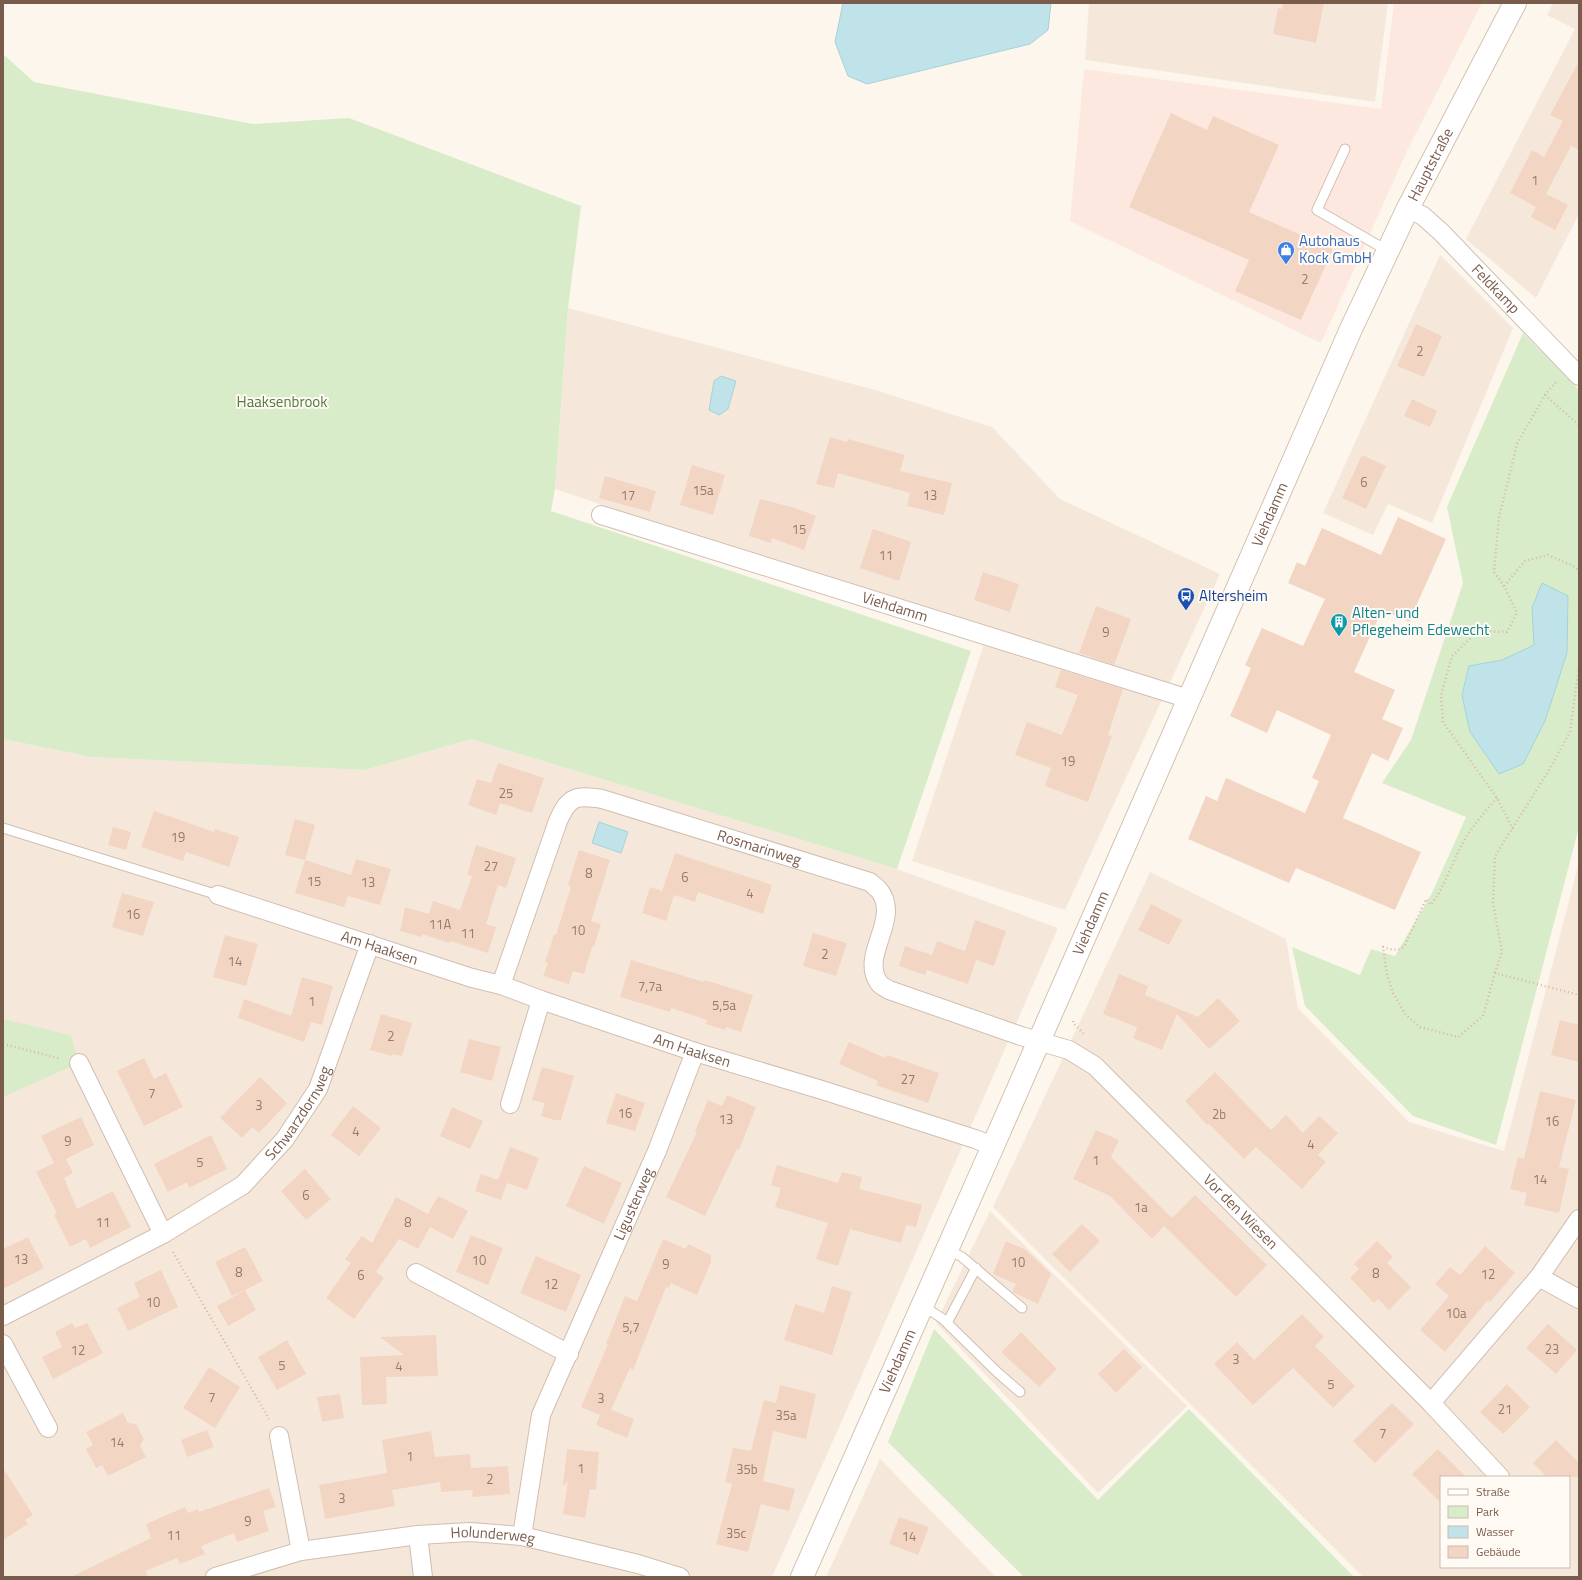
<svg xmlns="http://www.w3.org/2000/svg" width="1582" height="1580" font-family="'Titillium Web',sans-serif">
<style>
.residential{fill:#f5e8da;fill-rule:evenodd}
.commercial{fill:#fde8e0}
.green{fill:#d8ecc9}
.water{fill:#bfe3e8;stroke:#a5d3da}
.building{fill:#f3d5c3}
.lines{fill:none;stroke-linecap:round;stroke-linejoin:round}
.lane-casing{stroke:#d1beb0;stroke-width:11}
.street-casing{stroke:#d1beb0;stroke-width:20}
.secondary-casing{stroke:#d6c0b0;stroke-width:24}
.path{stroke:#d9b8a5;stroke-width:2.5;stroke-dasharray:1 3;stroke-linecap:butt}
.lane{stroke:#fff;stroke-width:9}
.street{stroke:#fff;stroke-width:18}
.secondary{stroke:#fff;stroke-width:22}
.labels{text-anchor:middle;stroke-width:4;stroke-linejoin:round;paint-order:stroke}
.number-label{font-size:13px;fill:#987a6a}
.street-label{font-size:15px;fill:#7a5c4d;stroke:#fffaf3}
.shop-label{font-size:15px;fill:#366cbe;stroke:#fffaf3;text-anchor:start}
.park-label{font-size:15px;fill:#537a41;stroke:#fffaf3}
.transit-label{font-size:15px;fill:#164399;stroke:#fffaf3;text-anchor:start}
.culture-label{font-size:15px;fill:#0d838f;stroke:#fffaf3;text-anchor:start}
</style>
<rect width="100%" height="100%" fill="#fdf6ec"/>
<path class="residential" d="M1089,3H1388L1375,102L1085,60Z
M1553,3H1579V214L1536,298L1466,239L1575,29L1547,15Z
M1440,255L1513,328L1432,523L1388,504L1373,535L1323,513Z
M568,308L875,390L992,427L1060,499L1220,574L1065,910L912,861L987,635L555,489Z
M3,739L91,757L365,770L471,739L897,869L1058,928L841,1423L772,1577H3Z
M1579,862V1577H1363L993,1207L1150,872L1286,939L1298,1008L1409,1122L1504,1151ZM1441,1477H1569V1567H1441Z
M990,1211L1187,1406L1098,1493L936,1323Z
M880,1459L996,1577H826Z"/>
<path class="commercial" d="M1394,3H1482L1408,149L1321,343L1070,221L1084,69L1381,109Z"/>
<path class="green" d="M3,54L34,82L253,124L349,118L581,206L568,308L555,489L551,511L971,651L897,869L471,739L365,770L91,757L3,739Z
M1523,333L1579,390V827L1496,1145L1413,1116L1305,1006L1292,947L1360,975L1371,949L1395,956L1432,893L1466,817L1382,783L1411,740L1463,583L1447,507Z
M3,1019L71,1035L79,1063L3,1097Z
M934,1329L1098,1500L1189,1409L1354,1577H1024L888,1442Z"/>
<path class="water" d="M843,3H1051L1048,30L1030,44L867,84L848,76L835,42Z
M721,376L736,381L728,409L719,415L709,410L714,381Z
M1542,583L1568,596L1567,653L1545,721L1523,764L1499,774L1470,732L1462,695L1469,666L1502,660L1534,645L1532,608Z
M599,822L628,832L621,853L592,843Z"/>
<path class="building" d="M1283,3H1324L1316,43L1273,34L1278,8L1282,9Z
M1579,61V150L1571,146L1546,194L1568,205L1555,230L1531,217L1536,207L1510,193L1532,150L1544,157L1563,121L1550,115Z
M1171,113L1207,130L1213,116L1279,145L1249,212L1333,249L1301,320L1235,291L1249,260L1129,207Z
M1416,324L1442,336L1424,377L1397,366Z
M1412,399L1437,411L1430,427L1404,416Z
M830,437L847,442L848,439L905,455L900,471L952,483L944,515L907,506L910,493L838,473L834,488L816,484Z
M1362,455L1386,466L1366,509L1342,498Z
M692,465L725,475L713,515L680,505Z
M605,476L656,491L650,512L599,498Z
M760,499L795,508L816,516L804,550L772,538L771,543L749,536Z
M1398,517L1446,539L1409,622L1382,610L1354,672L1395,690L1382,719L1403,728L1388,761L1372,753L1343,818L1421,852L1395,910L1296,868L1289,883L1188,839L1206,796L1217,801L1226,778L1305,813L1319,781L1312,778L1331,735L1277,710L1267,733L1230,716L1251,668L1245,665L1262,628L1303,646L1325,599L1288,583L1297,562L1305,566L1322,528L1381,555Z
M873,529L911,542L899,581L860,568Z
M983,572L1019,584L1010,612L974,600Z
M1096,606L1131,619L1114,665L1079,653Z
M1061,670L1123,689L1108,735L1112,736L1088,802L1045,786L1051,768L1015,755L1027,722L1062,735L1078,695L1055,687Z
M498,763L544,778L532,813L500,803L496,815L468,805L477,779L491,783Z
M154,811L214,832L215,829L239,837L229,867L186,852L183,861L141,847Z
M295,819L315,825L305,860L285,855Z
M113,827L131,832L126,850L108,845Z
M476,845L516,858L506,888L498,885L486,924L496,927L488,953L450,941L449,943L422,934L421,937L400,931L405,907L429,914L433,901L460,910L472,876L467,875Z
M579,850L610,860L591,921L601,924L594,947H592L584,974L573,971L569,984L543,976L548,963L545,962L554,935H556L571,887L568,885Z
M675,853L772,885L763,914L698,892L695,902L674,895L666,921L642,913L650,887L662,891Z
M356,859L391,869L380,905L348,896L344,907L295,893L305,860L351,875Z
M122,893L154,902L143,936L112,927Z
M1151,904L1182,920L1169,945L1138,930Z
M975,920L1006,931L994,966L976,960L968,984L927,970L925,975L899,966L905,946L932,955L930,960L937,941L965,951Z
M813,933L847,943L836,976L803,966Z
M225,935L258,944L246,986L213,977Z
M631,960L704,982L705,980L753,995L741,1032L726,1027L725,1030L706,1024L707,1020L671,1008L670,1012L620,997Z
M1119,974L1148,986L1145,995L1198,1017L1218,998L1240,1021L1209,1049L1177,1014L1162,1050L1133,1038L1137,1027L1103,1014Z
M302,977L333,986L322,1025L311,1022L304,1042L238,1018L244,999L291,1016Z
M381,1014L412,1023L402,1056L393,1054L392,1056L370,1050Z
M1560,1020L1579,1025V1062L1551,1055Z
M469,1039L501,1047L492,1081L460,1072Z
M849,1042L885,1058L887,1055L939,1073L928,1103L876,1085L878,1081L839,1064Z
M144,1058L154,1079L166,1073L183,1107L144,1126L117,1071Z
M542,1067L574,1076L561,1120H554L541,1116L545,1103L532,1100Z
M1215,1072L1271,1130L1286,1115L1303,1133L1319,1116L1338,1133L1318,1155L1326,1162L1302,1189L1256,1147L1244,1159L1209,1124L1207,1125L1185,1101Z
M260,1077L287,1103L259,1133L252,1127L242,1138L220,1118Z
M1540,1091L1576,1100L1559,1167L1569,1169L1559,1213L1524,1205L1527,1193L1510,1189L1518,1157L1524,1159Z
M616,1093L645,1103L635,1131L606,1123Z
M727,1095L756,1107L739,1150L737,1149L705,1216L666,1197L697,1132L695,1131L708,1100L722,1106Z
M353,1106L381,1128L359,1156L331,1135Z
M452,1107L483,1121L470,1149L440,1136Z
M81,1117L94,1145L66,1159L73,1173L64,1178L77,1209L113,1191L131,1227L90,1248L86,1239L70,1247L54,1215L57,1213L36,1172L54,1163L41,1136Z
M1096,1130L1119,1140L1111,1157L1172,1218L1195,1195L1267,1265L1236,1297L1164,1226L1152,1239L1110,1196L1073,1179Z
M211,1135L227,1169L189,1188L187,1182L168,1192L154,1164Z
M510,1147L539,1158L527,1190L507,1183L501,1200L475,1191L481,1174L498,1180Z
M777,1165L838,1183L842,1172L862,1177L859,1189L922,1205L916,1227L906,1225L901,1243L850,1229L838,1266L816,1259L828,1223L775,1207L781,1188L771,1185Z
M584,1166L622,1183L604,1224L566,1206Z
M305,1169L331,1199L306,1220L281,1191Z
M438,1196L468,1211L453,1239L430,1227L418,1249L399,1239L376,1272L384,1278L354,1319L326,1298L351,1263L345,1259L362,1236L372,1243L396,1197L428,1214Z
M1082,1224L1100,1241L1070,1272L1052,1254Z
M471,1235L503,1248L488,1285L456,1272Z
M28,1237L44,1268L3,1289V1249Z
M663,1239L686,1249L688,1244L711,1255V1262L697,1295L671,1283L669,1288L666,1287L633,1370L630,1368L611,1410L634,1419L627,1438L596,1425L600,1415L581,1407L608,1344H606L625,1296L637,1301Z
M1006,1241L1026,1250L1051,1274L1038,1304L1012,1292L1016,1284L993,1274Z
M1377,1241L1393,1257L1387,1263L1411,1287L1389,1310L1378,1299L1374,1303L1350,1278L1359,1269L1354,1264Z
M1485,1246L1515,1273L1490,1302L1488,1300L1445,1352L1420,1330L1449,1296L1435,1284L1450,1267L1460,1275Z
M245,1247L263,1281L232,1296L215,1262Z
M536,1256L581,1275L566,1312L520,1293Z
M161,1270L178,1307L128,1331L117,1308L140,1297L134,1283Z
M832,1286L852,1292L832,1355L784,1340L795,1304L824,1313Z
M245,1290L256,1310L228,1326L217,1306Z
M1302,1314L1324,1337L1315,1346L1355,1386L1333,1408L1293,1368L1253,1405L1214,1364L1237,1342L1254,1360Z
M72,1323L75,1328L87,1323L103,1353L53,1379L42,1357L62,1347L55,1332Z
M1548,1324L1577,1350L1556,1374L1526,1348Z
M1021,1332L1057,1369L1039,1387L1001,1352Z
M436,1335L438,1376L386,1377L387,1404L362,1405L360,1357L404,1355L380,1337Z
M287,1340L306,1374L277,1390L258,1357Z
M1124,1349L1142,1367L1116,1393L1098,1374Z
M209,1367L240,1387L215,1428L183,1408Z
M1507,1384L1530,1407L1503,1434L1480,1412Z
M780,1385L816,1394L806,1439L773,1431L763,1481L795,1489L789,1511L761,1504L748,1552L716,1544L732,1484L725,1482L733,1448L751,1451L764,1400L776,1403Z
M340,1394L344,1418L322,1422L317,1397Z
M1392,1403L1414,1424L1375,1463L1353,1441Z
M123,1413L128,1423L136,1424L144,1439L140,1446L146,1457L108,1476L102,1465L96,1468L86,1449L93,1445L86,1432Z
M207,1430L214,1447L187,1457L181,1440Z
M431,1431L435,1457L470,1454L471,1468L508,1466L510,1494L472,1497L473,1490L441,1492L440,1482L392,1490L395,1506L325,1519L319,1485L387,1473L382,1440Z
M1556,1440L1579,1463V1477H1547L1533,1463Z
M567,1449L599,1452L596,1490L590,1489L585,1518L563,1514L568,1481L563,1486Z
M1438,1449L1466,1477H1441V1503L1412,1474Z
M3,1468L33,1515L25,1520L28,1524L3,1540Z
M269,1488L276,1507L263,1511L269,1531L237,1542L234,1533L201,1546L205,1554L180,1564L177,1558L145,1571L148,1577H71L151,1538L146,1524L185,1507L188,1513L198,1509L199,1512Z
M899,1517L929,1527L918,1555L889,1544Z"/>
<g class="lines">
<defs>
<path id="lane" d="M1345,149L1317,210L1388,251
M3,828L218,895
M947,1249L962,1257L1022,1308
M922,1305L943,1319L997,1372L1020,1392
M947,1323L976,1268"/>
<g id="street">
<path id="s1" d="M1408,208L1423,216L1441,232L1579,376"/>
<path id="s2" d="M601,515L1189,699"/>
<path id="s3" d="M218,895L472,978L501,985L541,1000L695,1052L822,1090L975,1139L993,1146"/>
<path id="s4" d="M501,985L558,821C569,796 576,795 602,799L870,882C873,885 876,887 879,890C902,919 859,955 879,983C881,986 886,988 889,990L1021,1036L1069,1050L1095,1066L1431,1403L1539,1277L1579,1219"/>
<path d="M79,1063L163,1234"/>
<path d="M510,1104L541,1000"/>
<path d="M416,1273L569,1354"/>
<path d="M1539,1277L1579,1299"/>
<path id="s5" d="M3,1316L163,1234L243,1185L285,1139L318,1089L370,944"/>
<path d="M3,1344L48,1428"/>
<path d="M1431,1403L1500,1477"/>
<path d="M279,1436L301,1551"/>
<path d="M418,1535L423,1577"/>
<path id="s6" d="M522,1536L541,1415L657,1151L695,1052"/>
<path id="s7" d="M215,1577L301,1551L418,1535L470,1532L522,1536L638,1564L680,1577"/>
</g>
<g id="secondary">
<path id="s8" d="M802,1577L993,1146L1351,329L1408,208L1515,3"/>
</g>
</defs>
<use href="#lane" class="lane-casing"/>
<use href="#street" class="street-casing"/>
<use href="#secondary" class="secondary-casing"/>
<path class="path" d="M1545,395L1579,425
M1504,586L1525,561L1548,555L1573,566L1579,570
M1497,798C1483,814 1469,830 1459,850C1450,868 1444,888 1431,905L1426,899L1404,947C1396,951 1391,950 1383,947L1387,975L1393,993L1406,1015L1420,1027L1458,1037L1483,1016L1495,973L1579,995
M1513,829L1497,798L1443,722L1441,696L1452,656L1478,631L1507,632L1517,613L1504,586L1494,572L1499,517L1517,444L1545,395L1556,382
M1495,973L1502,952L1493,903L1495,856L1549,770L1570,732L1579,667
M1073,1021V1023L1084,1034
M3,1044L61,1059
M173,1252L269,1419"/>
<use href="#lane" class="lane"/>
<use href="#street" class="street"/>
<use href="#secondary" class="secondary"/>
</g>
<defs>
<symbol id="shop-pin" viewBox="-11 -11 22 30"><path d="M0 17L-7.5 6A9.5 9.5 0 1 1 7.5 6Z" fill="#3f7fe0" stroke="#fffaf3"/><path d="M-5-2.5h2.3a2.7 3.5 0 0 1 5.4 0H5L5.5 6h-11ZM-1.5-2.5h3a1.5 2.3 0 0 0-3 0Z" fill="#fff"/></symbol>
<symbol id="bus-pin" viewBox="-11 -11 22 30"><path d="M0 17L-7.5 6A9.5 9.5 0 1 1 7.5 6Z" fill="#1a4fb4" stroke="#fffaf3"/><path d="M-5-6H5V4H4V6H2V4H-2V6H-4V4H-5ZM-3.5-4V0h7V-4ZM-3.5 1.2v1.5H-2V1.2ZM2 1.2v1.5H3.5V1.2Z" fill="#fff"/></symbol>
<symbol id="building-pin" viewBox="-11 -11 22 30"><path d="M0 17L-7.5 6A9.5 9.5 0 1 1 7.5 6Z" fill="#0f9aa8" stroke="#fffaf3"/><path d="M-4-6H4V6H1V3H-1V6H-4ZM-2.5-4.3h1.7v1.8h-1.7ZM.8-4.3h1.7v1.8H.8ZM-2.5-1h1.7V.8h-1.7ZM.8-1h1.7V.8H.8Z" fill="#fff"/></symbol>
</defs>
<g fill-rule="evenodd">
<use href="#shop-pin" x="1276" y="240" width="20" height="27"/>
<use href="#bus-pin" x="1176" y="586" width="20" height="27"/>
<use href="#building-pin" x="1329" y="612" width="20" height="27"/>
</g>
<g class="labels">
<g class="number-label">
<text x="1535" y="185">1</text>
<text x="1305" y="284">2</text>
<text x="1420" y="356">2</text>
<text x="1364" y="487">6</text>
<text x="703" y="495">15a</text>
<text x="628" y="500">17</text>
<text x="930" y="500">13</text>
<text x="799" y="534">15</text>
<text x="886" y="560">11</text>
<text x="1106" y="637">9</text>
<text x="1068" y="766">19</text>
<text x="506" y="798">25</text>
<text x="178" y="842">19</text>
<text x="491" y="871">27</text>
<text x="589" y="878">8</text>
<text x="685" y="882">6</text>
<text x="314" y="886">15</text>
<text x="368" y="887">13</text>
<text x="750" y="898">4</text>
<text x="133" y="919">16</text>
<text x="440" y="929">11A</text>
<text x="578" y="935">10</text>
<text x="468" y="938">11</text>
<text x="825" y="959">2</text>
<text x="235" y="966">14</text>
<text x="650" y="991">7,7a</text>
<text x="312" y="1006">1</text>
<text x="724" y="1010">5,5a</text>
<text x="391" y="1041">2</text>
<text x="908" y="1084">27</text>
<text x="152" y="1098">7</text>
<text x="259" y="1110">3</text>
<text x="625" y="1118">16</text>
<text x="1219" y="1119">2b</text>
<text x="726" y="1124">13</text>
<text x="1552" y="1126">16</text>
<text x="356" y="1136">4</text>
<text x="68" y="1146">9</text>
<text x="1311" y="1149">4</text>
<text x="1096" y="1165">1</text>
<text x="200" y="1167">5</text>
<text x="1540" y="1184">14</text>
<text x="306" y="1200">6</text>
<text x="1141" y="1212">1a</text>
<text x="103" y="1227">11</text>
<text x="408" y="1227">8</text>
<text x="21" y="1264">13</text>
<text x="479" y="1265">10</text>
<text x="1018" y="1267">10</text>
<text x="666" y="1269">9</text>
<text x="239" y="1277">8</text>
<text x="1376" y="1278">8</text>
<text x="1488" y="1279">12</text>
<text x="361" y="1280">6</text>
<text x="551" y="1289">12</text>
<text x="153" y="1307">10</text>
<text x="1456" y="1318">10a</text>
<text x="631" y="1332">5,7</text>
<text x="1552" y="1354">23</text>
<text x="78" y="1355">12</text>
<text x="1236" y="1364">3</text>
<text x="282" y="1370">5</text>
<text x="399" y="1371">4</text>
<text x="1331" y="1389">5</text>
<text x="212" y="1402">7</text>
<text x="601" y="1403">3</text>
<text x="1505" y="1414">21</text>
<text x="786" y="1420">35a</text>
<text x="1383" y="1438">7</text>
<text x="117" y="1447">14</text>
<text x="410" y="1461">1</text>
<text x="581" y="1473">1</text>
<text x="747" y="1474">35b</text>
<text x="490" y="1484">2</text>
<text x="342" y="1503">3</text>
<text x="248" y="1526">9</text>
<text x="736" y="1538">35c</text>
<text x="174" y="1540">11</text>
<text x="909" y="1541">14</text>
</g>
<g class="street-label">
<text dy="5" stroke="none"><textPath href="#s8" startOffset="1546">Hauptstraße</textPath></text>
<text dy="5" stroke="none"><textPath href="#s1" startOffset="120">Feldkamp</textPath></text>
<text dy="5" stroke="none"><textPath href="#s8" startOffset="1161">Viehdamm</textPath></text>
<text dy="5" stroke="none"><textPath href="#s2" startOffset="308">Viehdamm</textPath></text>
<text dy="5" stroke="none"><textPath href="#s4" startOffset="394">Rosmarinweg</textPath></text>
<text dy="5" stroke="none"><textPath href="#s8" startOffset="715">Viehdamm</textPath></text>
<text dy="5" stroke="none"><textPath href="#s3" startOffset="170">Am Haaksen</textPath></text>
<text dy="5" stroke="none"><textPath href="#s3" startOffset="499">Am Haaksen</textPath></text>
<text dy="5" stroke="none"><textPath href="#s5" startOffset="365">Schwarzdornweg</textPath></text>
<text dy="5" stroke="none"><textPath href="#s6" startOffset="353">Ligusterweg</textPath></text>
<text dy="5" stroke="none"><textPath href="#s4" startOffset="1058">Vor den Wiesen</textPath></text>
<text dy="5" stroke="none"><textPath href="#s8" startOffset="236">Viehdamm</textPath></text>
<text dy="5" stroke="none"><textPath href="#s7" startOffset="283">Holunderweg</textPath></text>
</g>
<g class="shop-label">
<text x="1299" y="246">Autohaus<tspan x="1299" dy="17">Kock GmbH</tspan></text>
</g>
<g class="park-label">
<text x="282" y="407">Haaksenbrook</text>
</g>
<g class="transit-label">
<text x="1199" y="601">Altersheim</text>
</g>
<g class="culture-label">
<text x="1352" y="618">Alten- und<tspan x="1352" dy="17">Pflegeheim Edewecht</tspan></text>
</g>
</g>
<rect width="1582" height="1580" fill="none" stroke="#7a5c4d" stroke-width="8"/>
<rect x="1440" y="1476" width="130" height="92" fill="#fffaf3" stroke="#cabbb1"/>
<rect x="1448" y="1489" width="20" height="6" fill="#ffffff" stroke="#cabbb1"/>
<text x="1476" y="1496" font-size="12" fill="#7a5c4d">Straße</text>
<rect x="1448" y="1506" width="20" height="12" fill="#d8ecc9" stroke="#cabbb1"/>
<text x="1476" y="1516" font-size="12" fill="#7a5c4d">Park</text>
<rect x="1448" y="1526" width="20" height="12" fill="#bfe3e8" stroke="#cabbb1"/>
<text x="1476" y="1536" font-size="12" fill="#7a5c4d">Wasser</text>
<rect x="1448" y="1546" width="20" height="12" fill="#f3d5c3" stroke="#cabbb1"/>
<text x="1476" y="1556" font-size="12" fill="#7a5c4d">Gebäude</text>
</svg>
